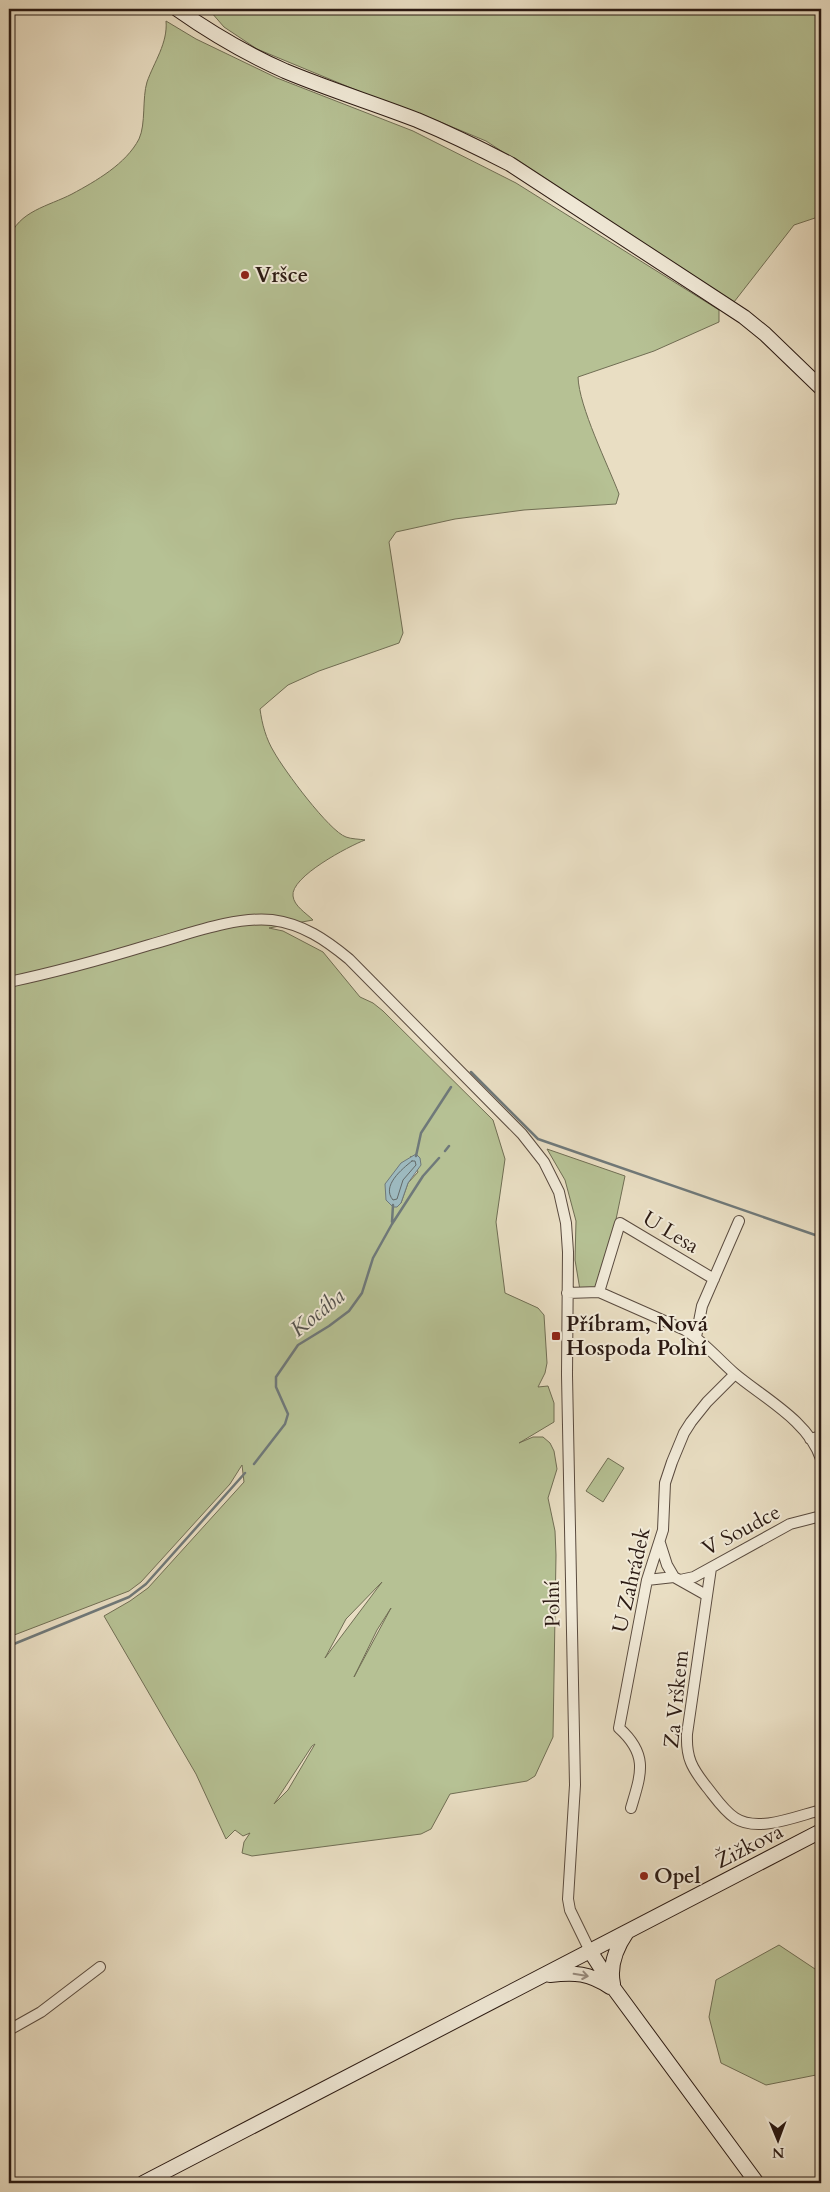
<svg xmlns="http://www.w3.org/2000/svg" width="830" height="2192" font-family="Cardo,serif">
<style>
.green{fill:#b6c194;stroke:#706e54;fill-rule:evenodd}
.water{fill:#9db9be;stroke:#6f797a}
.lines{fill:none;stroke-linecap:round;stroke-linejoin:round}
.shore{stroke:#646a68;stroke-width:1}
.stream{stroke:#6f797a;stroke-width:2.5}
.street-casing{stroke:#5a4b3f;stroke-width:12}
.secondary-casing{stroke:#2b1a13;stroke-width:16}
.street{stroke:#f1ead8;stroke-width:10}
.secondary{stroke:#f1ead8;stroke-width:14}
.oneway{stroke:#988c7f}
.poi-dot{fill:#8f2418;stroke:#f1ead8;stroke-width:2}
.labels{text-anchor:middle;stroke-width:4;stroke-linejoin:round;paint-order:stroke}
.poi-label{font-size:21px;font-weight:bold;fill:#2b1a13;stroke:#f1ead8;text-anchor:start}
.street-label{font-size:21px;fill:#2b1a13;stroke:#f1ead8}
.water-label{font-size:22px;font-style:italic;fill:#53524f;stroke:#f1ead8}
</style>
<rect width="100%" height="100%" fill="#e9dec3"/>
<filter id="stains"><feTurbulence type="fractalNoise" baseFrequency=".004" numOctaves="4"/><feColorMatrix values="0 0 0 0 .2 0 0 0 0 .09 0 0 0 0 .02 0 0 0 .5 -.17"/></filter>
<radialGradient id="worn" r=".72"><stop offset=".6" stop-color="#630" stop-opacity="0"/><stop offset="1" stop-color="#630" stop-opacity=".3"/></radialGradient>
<path class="green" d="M244,9H821V216L794,225L734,302L486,141L421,114L385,102L257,49L224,27L211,12Z
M166,21L196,39L277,78L413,131L516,183L719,310V322L654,351L578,377C579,407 608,465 619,494L616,504L524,510L455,519L396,532L389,542L403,633L399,643L319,671L288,685L260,709C262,724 266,739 274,752C284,770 329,831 346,837C351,839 359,839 365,840C349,846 290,877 293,896C294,906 306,913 313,920L269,928L283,931L323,952L360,997L373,1003L383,1011L493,1120L505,1159L496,1222L505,1293L538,1308L544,1315L547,1363L545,1373L538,1387L548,1386L554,1403V1422L519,1443L533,1437H543L550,1443L554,1451L557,1469L548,1498L555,1531L556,1555L553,1737L535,1776L527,1781L450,1794L431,1829L421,1834L252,1856L242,1853L244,1842L250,1833L243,1836L235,1830L226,1839L196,1774L104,1616L130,1601L148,1588L244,1482L242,1465L230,1484L141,1582L129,1591L9,1637V239C18,211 49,206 72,194C96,181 126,164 139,139C146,124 142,98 147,82C154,62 168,43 166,21ZM411,1156L418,1172L408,1183L401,1203ZM382,1582L325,1658L346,1619ZM391,1608L354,1677L377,1630ZM315,1744L288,1790L274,1804L312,1746Z
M547,1149L625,1176L609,1253L597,1288L580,1290L575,1260L576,1221L565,1180Z
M608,1458L624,1468L603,1502L586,1491Z
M779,1945L821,1973V2074L766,2085L721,2063L709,2017L716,1980Z"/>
<path class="water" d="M416,1154L420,1158L421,1165L408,1183L401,1203L397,1207H393L386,1200L385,1184L401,1163Z"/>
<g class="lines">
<path class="shore" d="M412,1161H415L416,1165L403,1180L397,1199L393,1200C381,1186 402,1169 412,1161Z"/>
<path class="stream" d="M471,1072L538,1139L821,1237
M445,1151L449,1146
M416,1156L421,1133L451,1087
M392,1222L393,1205
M254,1464L285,1424L288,1414L276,1387V1377L298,1345L329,1326L349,1311L362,1293L373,1258L392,1224L423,1176L439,1158
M9,1646L129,1597L146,1584L245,1473"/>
<defs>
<path id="street" d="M9,982C56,972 103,959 149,945C186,935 234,916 272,920C303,924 326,940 349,959L522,1134L544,1162L559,1192L566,1223L568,1252L567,1375L575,1785L568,1899L570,1910L590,1951
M599,1292L620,1223L714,1279
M567,1293L599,1292L685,1330C703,1341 717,1358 734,1373C762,1397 809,1421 821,1459
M696,1337L702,1306L739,1221
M810,1439L821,1436
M660,1543L667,1565L674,1577
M711,1568L687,1734C686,1758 692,1768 706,1786C715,1797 723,1810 735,1818C758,1833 797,1816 821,1810
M647,1580L674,1577L706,1595
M680,1580L694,1577L790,1524L821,1516
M631,1808C641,1774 649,1755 619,1728L647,1580L663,1530L665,1483L672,1462L684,1433L691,1422L707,1402L735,1374
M9,2030L41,2012L100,1967"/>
<path id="secondary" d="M177,9C211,33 247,54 285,71C328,89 373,103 417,120C448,133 479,148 510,164L744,317L765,334L821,388
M590,1951L615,1990L757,2183
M550,1975C575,1972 589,1973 610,1987
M613,1984C609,1965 616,1948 627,1932
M143,2183L821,1831"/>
</defs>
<use href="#street" class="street-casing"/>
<use href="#secondary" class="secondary-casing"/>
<use href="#street" class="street"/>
<use href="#secondary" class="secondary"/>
</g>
<defs><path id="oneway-shaft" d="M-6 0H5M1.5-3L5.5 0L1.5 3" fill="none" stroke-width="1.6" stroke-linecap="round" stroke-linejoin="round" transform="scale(1.25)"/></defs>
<use class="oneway" href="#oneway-shaft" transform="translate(581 1975) rotate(9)"/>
<g class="poi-dot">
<circle cx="245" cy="275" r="5"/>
<rect x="551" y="1331" width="10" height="10" rx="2.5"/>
<circle cx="644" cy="1876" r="5"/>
</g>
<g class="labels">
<g class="poi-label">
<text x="255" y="282">Vršce</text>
<text x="566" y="1331">Příbram, Nová<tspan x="566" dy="24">Hospoda Polní</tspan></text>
<text x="654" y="1883">Opel</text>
</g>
<g class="street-label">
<text transform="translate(671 1232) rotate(31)" y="7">U Lesa</text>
<text transform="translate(741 1530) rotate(-28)" y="7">V Soudce</text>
<text transform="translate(631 1580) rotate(-77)" y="7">U Zahrádek</text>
<text transform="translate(552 1604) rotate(-91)" y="7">Polní</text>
<text transform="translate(676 1699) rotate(-84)" y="7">Za Vrškem</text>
<text transform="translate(749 1846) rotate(-27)" y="7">Žižkova</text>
</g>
<g class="water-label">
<text transform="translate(317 1312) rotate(-39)" y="8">Kocába</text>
</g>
</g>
<rect width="830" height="2192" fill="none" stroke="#e9dec3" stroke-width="30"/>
<rect x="10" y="10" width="810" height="2172" fill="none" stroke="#2b1a13" stroke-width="2.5"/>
<rect x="15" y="15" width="800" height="2162" fill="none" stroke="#2b1a13"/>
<g transform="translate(778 2140) rotate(179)" stroke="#f1ead8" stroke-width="4" paint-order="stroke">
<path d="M0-4L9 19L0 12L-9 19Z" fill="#2b1a13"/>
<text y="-8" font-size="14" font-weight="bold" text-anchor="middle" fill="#2b1a13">N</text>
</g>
<rect width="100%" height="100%" filter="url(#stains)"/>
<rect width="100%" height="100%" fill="url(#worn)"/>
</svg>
